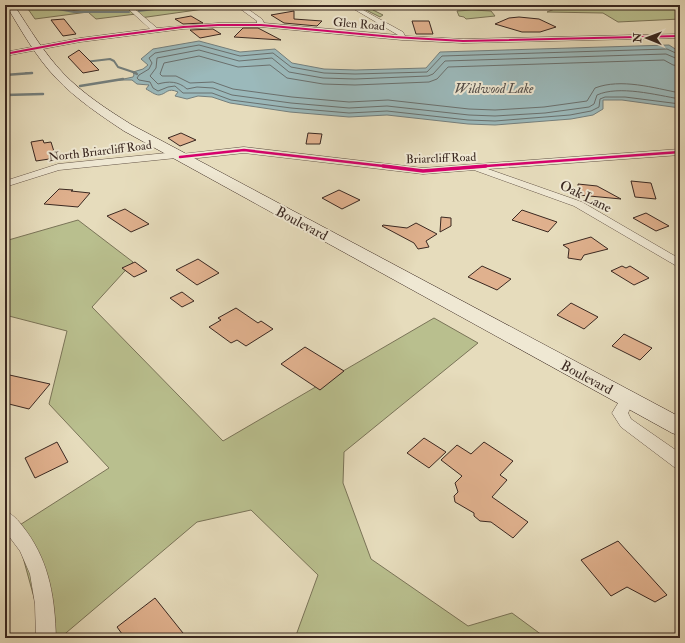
<svg xmlns="http://www.w3.org/2000/svg" width="685" height="643" font-family="'IM FELL Double Pica',serif">
<style>
.green{fill:#b9bf8e;stroke:#7a7458}
.water{fill:#9bb9bb;stroke:#747f7d}
.lines{fill:none;stroke-linecap:round;stroke-linejoin:round}
.shore{stroke:#6a706e;stroke-width:1}
.stream-far1{stroke:#747f7d;stroke-width:2}
.stream{stroke:#747f7d;stroke-width:2.5}
.building{fill:#e0b18e;stroke:#3a2821}
.minor-casing{stroke:#655548;stroke-width:1}
.secondary-casing{stroke:#3a2821;stroke-width:1}
.minor{fill:#efe8d3;fill-rule:evenodd}
.secondary{fill:#efe8d3;fill-rule:evenodd}
.cycleway-far2-casing{stroke:#efe8d3;stroke-width:3.5}
.cycleway-far1-casing{stroke:#efe8d3;stroke-width:4}
.cycleway-casing{stroke:#efe8d3;stroke-width:5.5}
.cycleway-far2{stroke:#d6006c;stroke-width:2}
.cycleway-far1{stroke:#d6006c;stroke-width:2.5}
.cycleway{stroke:#d6006c;stroke-width:3.5}
.labels{text-anchor:middle;stroke-width:4;stroke-linejoin:round;paint-order:stroke}
.far-street-label{font-size:12px;fill:#3a2821;stroke:#efe8d3}
.far-water-label{font-size:13px;font-style:italic;fill:#524c48;stroke:#efe8d3}
.street-label{font-size:14px;fill:#3a2821;stroke:#efe8d3}
</style>
<rect width="100%" height="100%" fill="#e6dcbc"/>
<filter id="stains"><feTurbulence type="fractalNoise" baseFrequency=".005" numOctaves="4"/><feColorMatrix values="0 0 0 0 .2 0 0 0 0 .09 0 0 0 0 .02 0 0 0 .5 -.17"/></filter>
<radialGradient id="worn" r=".72"><stop offset=".6" stop-color="#630" stop-opacity="0"/><stop offset="1" stop-color="#630" stop-opacity=".3"/></radialGradient>
<path class="green" d="M56,5H65L70,11L116,5H232L140,18L136,14L96,19L88,12L35,19L28,9Z
M401,5H494L503,8L471,9L407,7L373,10L383,15L380,17L364,9Z
M565,5H680V19L618,22L603,13L547,12Z
M472,10L491,11L495,16L466,19L464,17L459,16L457,11Z
M78,220L133,262L92,307L223,441L434,318L478,343L344,452L343,483L371,559L468,626L512,613L546,638H444L440,635L416,638H295L318,575L251,510L197,522L60,638H45L15,528L109,468L49,404L67,331L5,315V241Z"/>
<path class="water" d="M199,41L240,52L275,49L292,63L324,69L356,70L426,68L440,52L669,45L680,52V108L622,100H603V109L593,115L571,119L495,125L468,124L387,115L349,117L290,112L230,103L212,97L198,96L187,99L175,96L178,92C167,87 167,94 159,95C155,95 150,91 146,89L149,85L137,84L132,80H119L133,77L134,75L133,72L143,69L148,65L141,59L153,49Z"/>
<g class="lines">
<path class="shore" d="M680,55L667,49L442,56L427,72L355,74L324,73L291,67L273,53L240,56L199,45L155,53L149,58L152,63L149,69L139,75L137,78L139,80L150,82L153,88L158,91L168,87L175,86L183,93H212L231,100L291,108L349,113L387,111L468,120L495,121L570,115L591,111L599,107L600,99L605,97H625L680,104
M680,60L666,54L445,61L433,74L428,76L355,79L323,78L289,72L272,58L239,61L199,50L157,58L156,68L150,76L158,84C169,81 178,81 187,89L197,87L213,88L232,95L291,103L349,108L387,106L469,115L495,116L545,113L589,107L594,104L597,95C619,85 656,95 680,99
M680,66L673,65L664,60L448,67L437,79L429,82L355,85L323,84L287,78L270,65L238,67L199,56L164,63L160,74L162,76H176L190,83L213,82L233,89L292,97L349,102L388,100L469,109L495,110L544,107L587,101L595,88C621,78 654,88 680,93"/>
<path class="stream-far1" d="M58,9L74,12H129
M139,11L185,5
M85,62L110,59L114,61L118,67L136,73
M26,73H32"/>
<path class="stream" d="M133,72L137,74
M5,75L32,73
M80,86L123,79
M5,95L43,94"/>
</g>
<path class="building" d="M294,11V19L322,21L317,26L284,23L271,15Z
M191,16L203,23L183,24L175,19Z
M519,17L539,19L556,27L540,32H522L495,24L509,18Z
M64,19L76,34L63,36L51,20Z
M412,21H429L433,34H416Z
M243,28H258L281,40L234,37Z
M213,29L221,34L200,38L190,30Z
M79,50L99,70L83,73L68,57Z
M181,133L196,140L180,146L168,138Z
M308,133L322,134L320,144H306Z
M43,140L44,143L51,142L56,158L36,161L31,142Z
M631,181L651,183L656,199L635,197Z
M578,184L597,186L621,199L579,195Z
M59,189L73,190L71,191L90,193L78,207L44,204Z
M339,190L360,200L342,209L322,198Z
M125,209L149,224L131,232L107,216Z
M522,210L557,222L548,232L512,220Z
M646,213L669,226L656,231L633,218Z
M441,217L451,218V226L440,232Z
M416,223L437,234L426,241L429,247L418,249L414,243L382,226L383,225L407,228Z
M591,237L608,249L584,255L581,260L568,258L569,249L563,245Z
M198,259L219,273L197,285L176,270Z
M135,262L147,271L134,277L122,268Z
M482,266L511,279L497,290L468,277Z
M622,266L626,268L630,266L649,278L634,285L611,271Z
M182,292L194,301L182,307L170,298Z
M571,303L598,317L584,329L557,315Z
M236,308L258,323L261,321L273,329L246,346L237,340L231,343L209,327L221,320L218,318Z
M624,334L652,348L640,360L612,346Z
M305,347L344,371L320,390L281,364Z
M5,374L50,384L29,409L5,403Z
M424,438L446,452L429,468L407,453Z
M57,442L68,462L35,478L25,458Z
M484,442L513,461L500,475L507,480L492,497L528,522L513,538L491,522L480,521L474,516V513L455,502L454,496L458,492L455,483L462,476L441,460L457,445L471,454Z
M618,541L667,595L655,602L627,587L611,596L581,560Z
M155,598L187,638H125L117,627Z"/>
<g class="lines">
<defs>
<path id="minor" d="M124,5H130L157,28L218,23H257V21L235,5H242L262,19L264,23L398,35L347,5H354L403,32L405,36L463,39L680,34V38L463,43L402,40L261,27H218L183,29L80,42L5,56V52L80,38L150,29Z
M244,147L423,168L680,149V155L488,169L582,202L680,259V268L574,206L474,170L423,174L244,153L180,160L176,158L59,170L5,187V181L58,164L176,152L180,154Z
M628,394L633,395L635,399L628,413L631,419L680,453V468L674,467L621,427L612,413L623,395Z
M5,511C15,515 21,524 27,532C50,564 55,600 56,638H36L35,604L30,574L20,551L5,531Z"/>
<path id="secondary" d="M6,5H14C29,28 44,53 63,73C83,94 108,110 132,125L680,417V436L672,433L124,131C100,115 76,99 56,78C36,57 21,30 6,5Z"/>
</defs>
<use href="#minor" class="minor-casing"/>
<use href="#secondary" class="secondary-casing"/>
<use href="#minor" class="minor"/>
<use href="#secondary" class="secondary"/>
<defs>
<path id="cycleway-far2" d="M5,54L80,40L183,27L218,25H261L394,37L463,41L680,36"/>
<path id="cycleway-far1" d="M180,157L244,150L392,167
M472,167L680,152"/>
<path id="cycleway" d="M383,166L423,171L486,166"/>
</defs>
<use href="#cycleway-far2" class="cycleway-far2-casing"/>
<use href="#cycleway-far1" class="cycleway-far1-casing"/>
<use href="#cycleway" class="cycleway-casing"/>
<use href="#cycleway-far2" class="cycleway-far2"/>
<use href="#cycleway-far1" class="cycleway-far1"/>
<use href="#cycleway" class="cycleway"/>
</g>
<g class="labels">
<g class="far-street-label">
<text transform="translate(359 24) rotate(5)" y="4">Glen Road</text>
<text transform="translate(100 151) rotate(-7)" y="4">North Briarcliff Road</text>
<text transform="translate(441 158) rotate(-2)" y="4">Briarcliff Road</text>
</g>
<g class="far-water-label">
<text x="494" y="93">Wildwood Lake</text>
</g>
<g class="street-label">
<text transform="translate(586 196) rotate(26)" y="5">Oak Lane</text>
<text transform="translate(302 223) rotate(28)" y="5">Boulevard</text>
<text transform="translate(587 377) rotate(28)" y="5">Boulevard</text>
</g>
</g>
<rect width="685" height="643" fill="none" stroke="#e6dcbc" stroke-width="20"/>
<rect x="6" y="6" width="673" height="631" fill="none" stroke="#3a2821" stroke-width="2"/>
<rect x="10" y="10" width="665" height="623" fill="none" stroke="#3a2821"/>
<g transform="translate(647 38) rotate(271)" stroke="#efe8d3" stroke-width="3" paint-order="stroke">
<path d="M0-3L7 15L0 10L-7 15Z" fill="#3a2821"/>
<text y="-6" font-size="11" font-weight="bold" text-anchor="middle" fill="#3a2821">N</text>
</g>
<rect width="100%" height="100%" filter="url(#stains)"/>
<rect width="100%" height="100%" fill="url(#worn)"/>
</svg>
